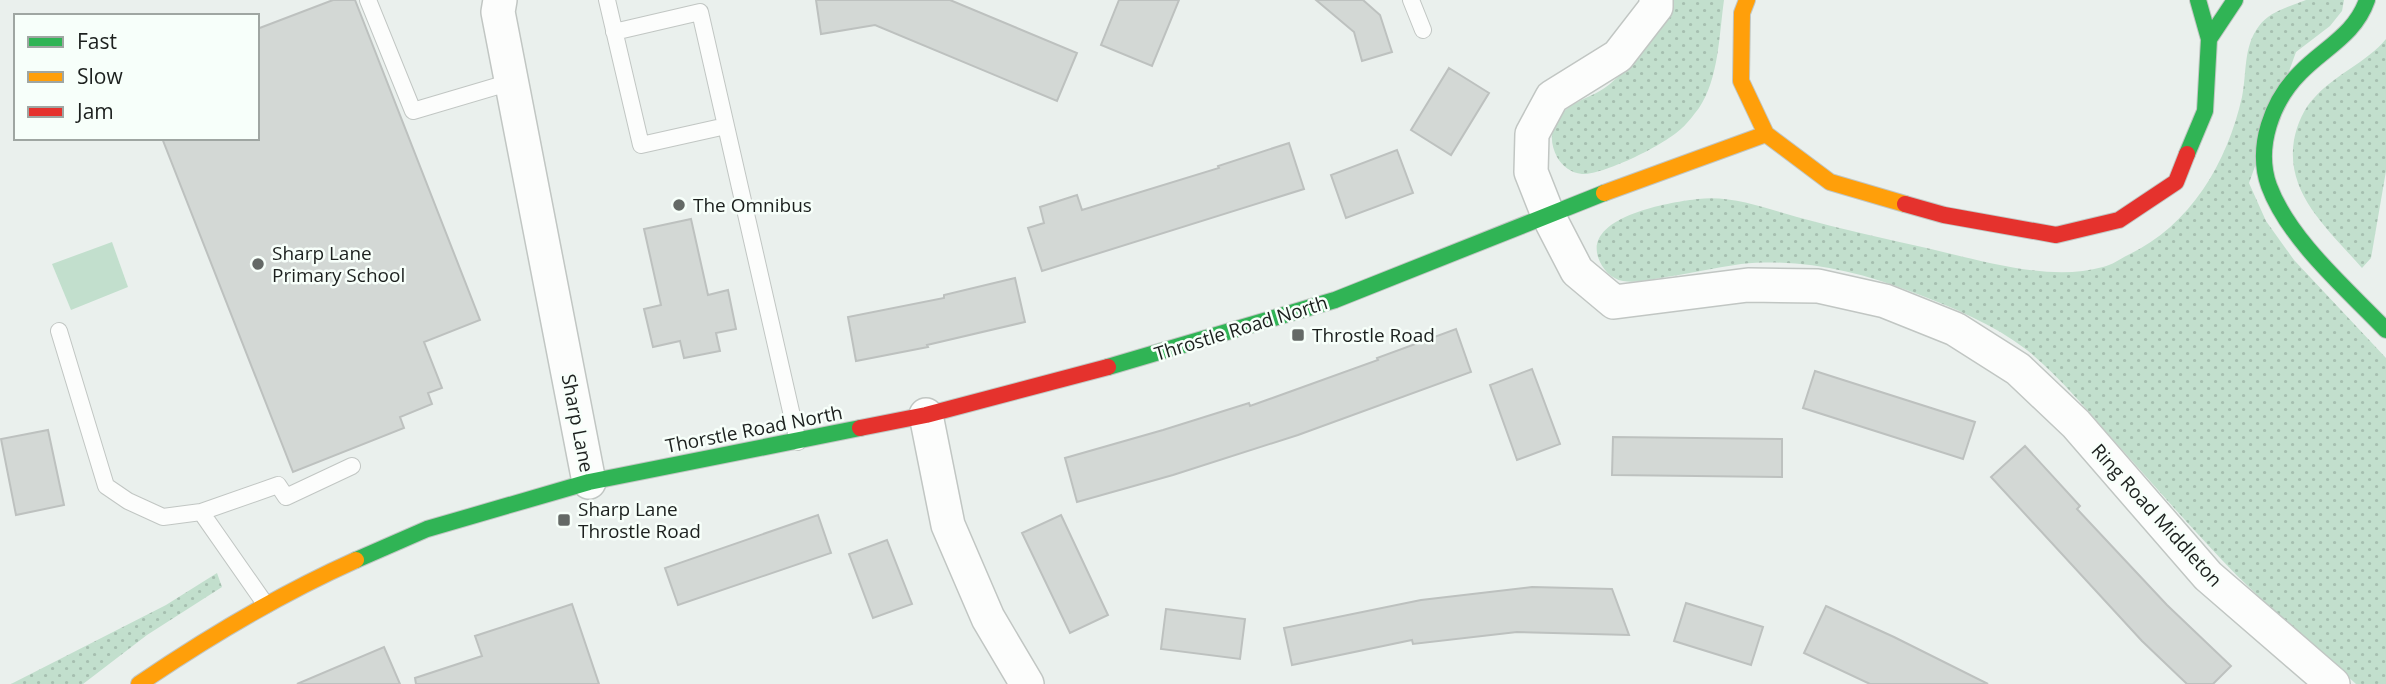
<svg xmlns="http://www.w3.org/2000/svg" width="2386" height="684" font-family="'Open Sans',sans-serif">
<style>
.grass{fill:url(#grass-dots)}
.green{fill:#c2dfcd}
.building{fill:#d3d8d5;stroke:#bdc1bf;stroke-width:2}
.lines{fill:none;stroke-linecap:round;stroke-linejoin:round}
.lane-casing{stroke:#c1c6c3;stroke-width:18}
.street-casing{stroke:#c1c6c3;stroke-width:36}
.fast-casing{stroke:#c1c6c3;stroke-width:18}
.slow-casing{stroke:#c1c6c3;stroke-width:18}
.jam-casing{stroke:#c1c6c3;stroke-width:18}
.lane{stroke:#fcfdfc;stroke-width:16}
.street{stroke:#fcfdfc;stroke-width:33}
.fast{stroke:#30b455;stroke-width:16}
.slow{stroke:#ff9f0a;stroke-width:16}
.jam{stroke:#e5322d;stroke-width:16}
.poi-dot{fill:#646966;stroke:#f7fffa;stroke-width:2.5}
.labels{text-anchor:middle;stroke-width:5;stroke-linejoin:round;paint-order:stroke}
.poi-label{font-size:19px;fill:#1c201e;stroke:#f7fffa;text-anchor:start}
.street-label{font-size:19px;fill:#1c201e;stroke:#f7fffa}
</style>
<defs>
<pattern id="grass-dots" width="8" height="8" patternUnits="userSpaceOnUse" patternTransform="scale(1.75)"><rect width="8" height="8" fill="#c2dfcd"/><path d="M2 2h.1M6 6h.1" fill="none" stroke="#a6bfb0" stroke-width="1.8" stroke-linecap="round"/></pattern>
</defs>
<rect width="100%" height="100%" fill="#eaf0ed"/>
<path class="grass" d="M1668,0H1724C1719,35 1719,78 1699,108C1694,114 1688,123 1682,128C1666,144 1604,175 1582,174C1571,173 1562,166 1557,157C1552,147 1550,137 1554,126C1562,106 1581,101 1598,92C1606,88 1613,81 1619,76C1642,55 1654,27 1668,0Z
M2306,0H2344L2342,11L2330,26L2296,52L2249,183L2266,221L2294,260L2386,358V684H2356C2312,643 2262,603 2221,559C2185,521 2151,482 2116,443C2089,412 2059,376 2027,350C1993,324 1952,307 1912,292C1857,271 1801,258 1741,264C1714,268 1687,274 1660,278C1648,280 1635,283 1623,281C1611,279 1602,269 1598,257C1585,216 1671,202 1698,199C1731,195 1765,208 1797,217C1841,229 1886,239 1931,249C1983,261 2050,282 2103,267C2112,265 2120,259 2128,255C2191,225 2227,163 2242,97C2247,73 2243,47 2259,26C2270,11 2289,7 2306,0Z
M2386,39V171L2371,258L2362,268C2329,230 2285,194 2294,140C2297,124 2304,108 2315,97C2336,74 2367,62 2386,39Z
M217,573L222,587L147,635L83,684H11L166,605Z"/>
<path class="green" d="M112,242L128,287L71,310L52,264Z"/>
<path class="building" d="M333,0H355L480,320L424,342L442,388L428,393L432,404L400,417L404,428L293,472L162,138H257V29Z
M816,0H950L1077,53L1057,101L875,25L821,34Z
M1119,0H1179L1152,66L1101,45Z
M1316,0H1363L1380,15L1392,52L1362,61L1354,32Z
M1449,68L1489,93L1451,155L1411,130Z
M1289,143L1304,189L1042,271L1028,228L1044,223L1040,207L1077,195L1082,210L1219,168L1218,166Z
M1397,150L1413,193L1346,218L1331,175Z
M691,219L708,295L728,290L736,329L716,333L720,351L684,358L680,341L653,347L644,309L661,305L644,229Z
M1015,278L1025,322L927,345L928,347L856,361L848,317L944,298V295Z
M1456,329L1471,372L1298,435L1173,475L1077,502L1065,458L1163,430L1249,403L1250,406L1378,360L1377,358Z
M1532,369L1560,444L1517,460L1490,385Z
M1815,371L1975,422L1963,459L1803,408Z
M48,430L64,505L16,515L1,439Z
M1613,437L1782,439V477L1612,475Z
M2025,446L2080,506L2077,509L2167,605L2231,666L2213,684H2187L2142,641L1991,477Z
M818,515L831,553L678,605L665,568Z
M1061,515L1108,615L1070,633L1022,533Z
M887,540L912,604L873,618L849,554Z
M1532,587L1612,589L1629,635L1517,632L1413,644L1412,640L1292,665L1284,628L1421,600Z
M1686,603L1763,627L1751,665L1674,641Z
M572,604L599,684H416L415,678L482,656L475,636Z
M1826,606L1894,637L1988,684H1870L1804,653Z
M1166,609L1245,619L1240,659L1161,649Z
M384,647L400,684H297Z"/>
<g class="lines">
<defs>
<path id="lane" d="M368,0L413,111L511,82
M607,0L641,145L726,126
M1411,0L1423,30
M614,32L700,12L798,442
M59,331L106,486L128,501L163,517L201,512
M266,605L201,512L278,485L286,497L352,466"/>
<path id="street" d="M500,0L498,12L589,482
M1656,0V7L1618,56L1552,97L1532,134L1531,172L1548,215L1577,271L1614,302L1748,285L1818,286L1885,301L1955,329L2018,369L2076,424L2208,576L2333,684
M926,415L948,525L988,618L1027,684"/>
<path id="fast" d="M2367,0C2355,35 2324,48 2300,73C2272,101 2255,147 2269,186C2289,240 2347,289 2386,330
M2209,39L2235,0
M2187,154L2205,111L2209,39L2198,0
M1108,367L1335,300L1604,193
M356,560L427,529L589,482L860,428"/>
<path id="slow" d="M1747,0L1742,13L1741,81L1766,134L1830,182L1905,204
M1604,193L1766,134
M139,684C208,637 280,594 356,560"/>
<path id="jam" d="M1905,204L1944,215L2056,235L2119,220L2176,182L2187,154
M860,428L926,415L1108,367"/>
</defs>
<use href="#lane" class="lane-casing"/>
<use href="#street" class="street-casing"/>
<use href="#fast" class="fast-casing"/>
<use href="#slow" class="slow-casing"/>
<use href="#jam" class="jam-casing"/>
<use href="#lane" class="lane"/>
<use href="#street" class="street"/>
<use href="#fast" class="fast"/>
<use href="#slow" class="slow"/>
<use href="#jam" class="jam"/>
</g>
<g class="poi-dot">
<circle cx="679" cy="205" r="7"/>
<circle cx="258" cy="264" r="7"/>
<rect x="1291" y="328" width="14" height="14" rx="3.5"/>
<rect x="557" y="513" width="14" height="14" rx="3.5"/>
</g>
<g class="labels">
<g class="poi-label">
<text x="693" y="212">The Omnibus</text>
<text x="272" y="260">Sharp Lane<tspan x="272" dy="22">Primary School</tspan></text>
<text x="1312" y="342">Throstle Road</text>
<text x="578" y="516">Sharp Lane<tspan x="578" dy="22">Throstle Road</tspan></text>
</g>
<g class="street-label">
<text transform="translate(1241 328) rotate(-17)" y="7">Throstle Road North</text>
<text transform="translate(578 423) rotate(79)" y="7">Sharp Lane</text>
<text transform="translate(754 429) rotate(-11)" y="7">Thorstle Road North</text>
<text transform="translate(2157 515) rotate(48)" y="7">Ring Road Middleton</text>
</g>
</g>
<rect x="14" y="14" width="245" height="126" fill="#f7fffa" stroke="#9fa6a2" stroke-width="2"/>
<rect x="28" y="37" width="35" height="10" fill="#30b455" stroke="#9fa6a2" stroke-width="2"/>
<text x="77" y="49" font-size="21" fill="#1c201e">Fast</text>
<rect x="28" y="72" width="35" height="10" fill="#ff9f0a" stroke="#9fa6a2" stroke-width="2"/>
<text x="77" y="84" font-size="21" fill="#1c201e">Slow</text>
<rect x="28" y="107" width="35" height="10" fill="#e5322d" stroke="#9fa6a2" stroke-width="2"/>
<text x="77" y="119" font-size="21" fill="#1c201e">Jam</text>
</svg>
